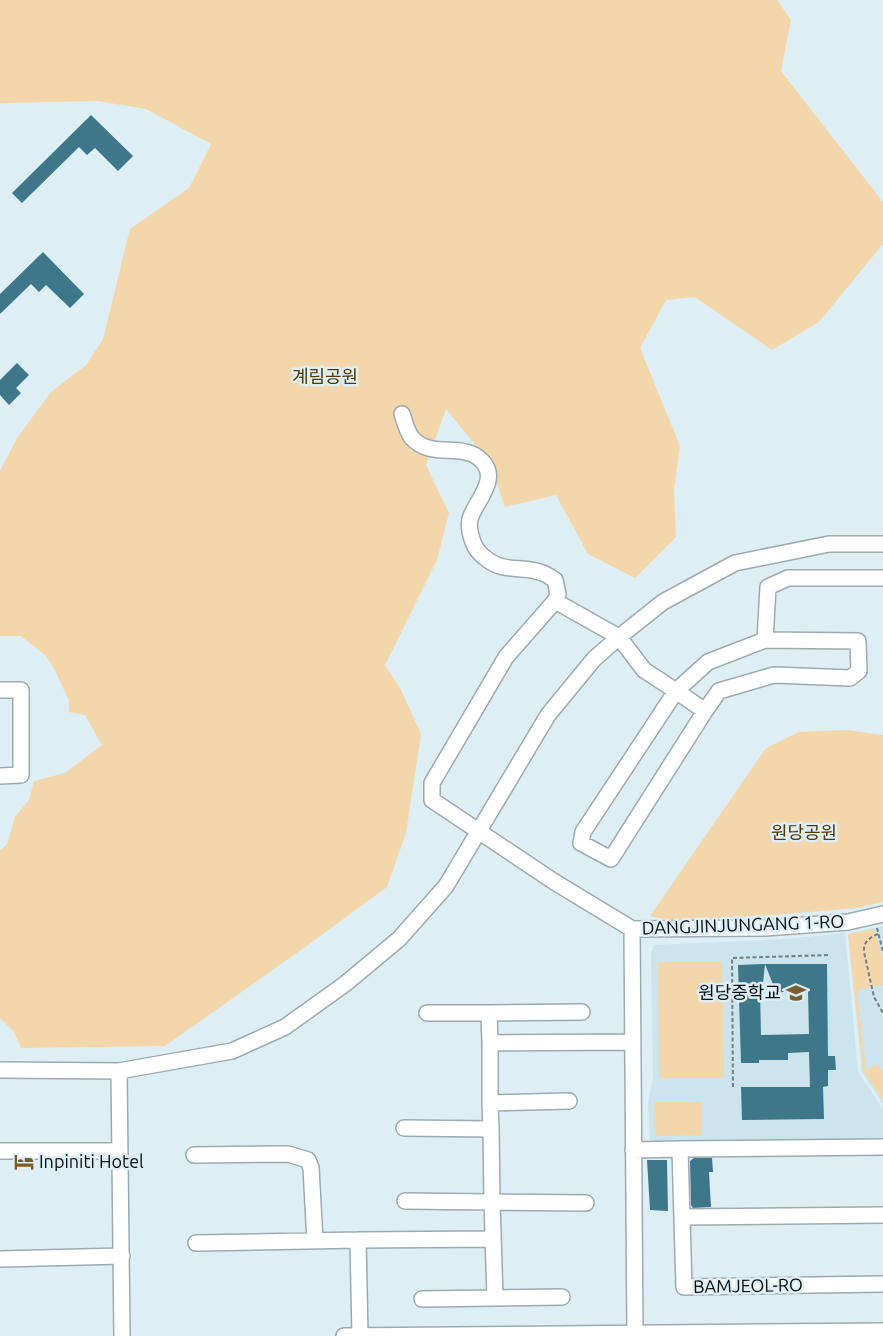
<svg xmlns="http://www.w3.org/2000/svg" width="883" height="1336" font-family="Ubuntu,'Noto Sans KR',sans-serif">
<style>
.built{fill:#cbe4ed}
.green{fill:#f3d7ab}
.building{fill:#3e7789}
.lines{fill:none;stroke-linecap:round;stroke-linejoin:round}
.minor-casing{stroke:#9cabb1;stroke-width:18}
.path{stroke:#747f83;stroke-width:2;stroke-dasharray:4 2.5;stroke-linecap:butt}
.minor{stroke:#fff;stroke-width:15}
.labels{text-anchor:middle;stroke-width:5;stroke-linejoin:round;paint-order:stroke}
.park-label{font-size:18px;fill:#533800;stroke:#ddeef4}
.street-label{font-size:18px;fill:#090e10;stroke:#ddeef4}
.poi-label{font-size:18px;fill:#090e10;stroke:#ddeef4;text-anchor:end}
</style>
<rect width="100%" height="100%" fill="#ddeef4"/>
<path class="built" d="M883,926V1104L862,1072L848,934Z
M845,933L858,1072L883,1109V1143L655,1146L650,1139L648,1104L653,1078L651,953L654,945L786,939Z"/>
<path class="green" d="M0,0H777L791,20L781,71L883,202V244L819,322L772,350L695,297L666,300L640,348L680,446L674,490L676,537L635,578L588,554L556,495L505,507L492,470L478,448L446,409L426,465L449,513L437,560L385,665L401,690L421,734L406,833L387,887L308,945L165,1046L21,1048L14,1032L0,1018V850L7,844L15,817L29,800L34,781L65,773L102,745L85,715L69,712V701L54,668L45,655L21,636H0V471L17,438L51,392L86,365L103,339L130,229L189,188L211,144L146,109L98,101L0,103Z
M847,730L883,735V902L857,908L775,915L673,921L650,916L766,748L799,732Z
M874,929L883,957V985L857,990L866,1070L878,1064L883,1071V1100L863,1071L848,934Z
M658,962H722L724,1078H659Z
M654,1102H701L702,1135L655,1136Z"/>
<path class="building" d="M91,115L133,156L118,171L95,148L87,155L79,147L22,203L12,193Z
M43,252L84,294L70,308L46,285L39,292L31,284L0,314V294Z
M17,363L29,375L16,388L21,393L9,405L0,395V380Z
M765,964L762,992H760L761,1035L809,1034L808,992H776L765,964H827L828,1056H835L836,1070H828V1086L823,1087L824,1119L742,1120L741,1087H810L809,1052L788,1053V1060H759V1063H741L738,965Z
M694,1158H712L713,1172H709L711,1207L693,1208L691,1205L690,1161Z
M647,1160H667L668,1211L650,1210Z"/>
<g class="lines">
<defs>
<path id="minor" d="M402,414C405,422 407,432 412,438C432,460 464,441 482,461C499,478 478,499 471,516C468,523 470,534 473,542C475,548 479,553 484,557C505,575 523,564 545,574C548,575 551,578 555,580L558,594L555,601
M765,640L768,587L788,578H883
M0,690H21V775L0,776
M632,929L553,881L432,800V783L506,657L555,601L619,637L644,670L676,691L583,832L581,843L611,859L705,711L676,691L708,662L765,640L858,641L859,671L850,678L774,675L719,691L705,711
M632,929L635,1336
M632,929L765,928L848,922L883,914
M427,1013H489L490,1043L633,1042
M489,1013L582,1012
M490,1043V1103L569,1101
M0,1070L119,1071L232,1051L285,1027L345,984L399,939L446,886L548,715L594,659L619,637L663,602L735,563L829,544H883
M119,1071L122,1336
M404,1128L491,1129L490,1103
M883,1147L680,1149L684,1287L883,1284
M633,1150L680,1149
M0,1151H120
M194,1155L288,1154L308,1160L311,1168L315,1241
M405,1201L492,1202L491,1129
M682,1217L883,1215
M196,1243L358,1240
M0,1259L122,1256
M562,1297L495,1298L492,1202L586,1203
M422,1299L495,1298
M344,1336L883,1331
M360,1336L358,1240L493,1239"/>
</defs>
<use href="#minor" class="minor-casing"/>
<path class="path" d="M877,928L883,952
M878,934C870,937 863,942 864,952L874,997L883,1013
M733,1087L732,958L830,955"/>
<use href="#minor" class="minor"/>
</g>
<defs>
<symbol id="school-bare" viewBox="-9 -9 18 18"><path d="M0-5L7-2L0 1L-7-2ZM-4 1L0 2.5L4 1V4Q0 6-4 4Z" fill="#785d2f" stroke="#ddeef4" stroke-width="2.5" paint-order="stroke"/></symbol>
<symbol id="hotel-bare" viewBox="-9 -9 18 18"><path d="M-6-4.5h1.5V1H6V5H4.5V3h-9V5H-6ZM-4 0a1.8 1.8 0 1 1 3.6 0ZM.5 0V-2.5h3Q6-2.5 6 0Z" fill="#785d2f" stroke="#ddeef4" stroke-width="2.5" paint-order="stroke"/></symbol>
</defs>
<g fill-rule="evenodd">
<use href="#school-bare" x="782" y="979" width="28" height="28"/>
<use href="#hotel-bare" x="10" y="1148" width="28" height="28"/>
</g>
<g class="labels">
<g class="park-label">
<text x="325" y="383">계림공원</text>
<text x="804" y="839">원당공원</text>
</g>
<g class="street-label">
<text transform="translate(743 925) rotate(-2)" y="6">DANGJINJUNGANG 1-RO</text>
<text transform="translate(748 1286) rotate(-1)" y="6">BAMJEOL-RO</text>
</g>
<g class="poi-label">
<text x="781" y="999">원당중학교</text>
<text x="39" y="1168" text-anchor="start">Inpiniti Hotel</text>
</g>
</g>
</svg>
